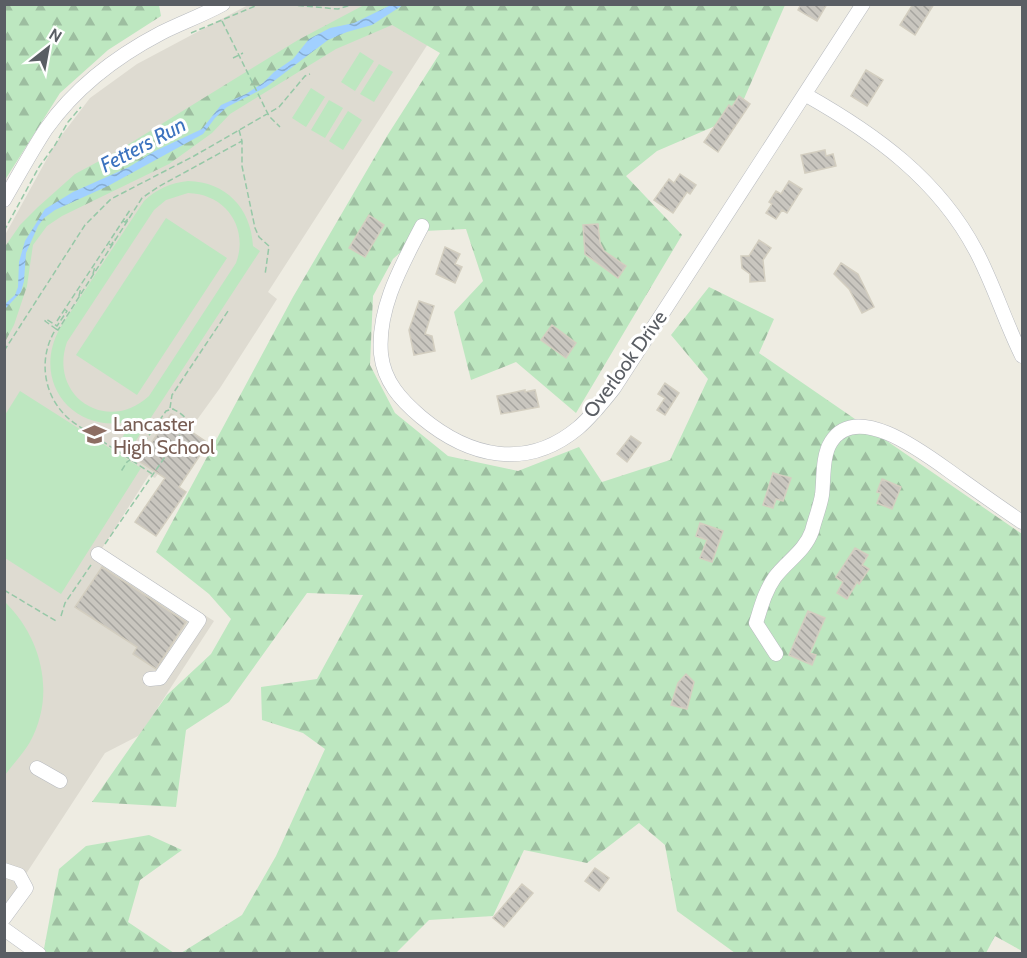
<svg xmlns="http://www.w3.org/2000/svg" width="1027" height="958" font-family="Cabin,sans-serif">
<style>
.education{fill:#dedbd1}
.forest{fill:url(#forest-firs)}
.park{fill:#bde7c0;fill-rule:evenodd}
.water{fill:url(#water-waves)}
.building{fill:url(#building-back-hatch);stroke:#d3cec0;stroke-width:1.5}
.lines{fill:none;stroke-linecap:round;stroke-linejoin:round}
.minor-casing{stroke:#b7babf;stroke-width:15}
.path{stroke:#96c8a7;stroke-width:1.5;stroke-dasharray:6 3;stroke-linecap:butt}
.minor{stroke:#fff;stroke-width:14}
.labels{text-anchor:middle;stroke-width:6;stroke-linejoin:round;paint-order:stroke}
.street-label{font-size:20px;fill:#5a5e64;stroke:#fff}
.education-label{font-size:20px;fill:#785e54;stroke:#fff;text-anchor:start}
.water-label{font-size:21px;font-style:italic;fill:#3c73bf;stroke:#fff}
</style>
<defs>
<pattern id="forest-firs" width="22" height="20" patternUnits="userSpaceOnUse" patternTransform="scale(1.5)"><rect width="22" height="20" fill="#bde7c0"/><path d="M5 1l3.5 6h-7zM16 11l3.5 6h-7z" fill="#9dbea0"/></pattern>
<pattern id="water-waves" width="16" height="10" patternUnits="userSpaceOnUse" patternTransform="scale(1.5)"><rect width="16" height="10" fill="#a1d0ff"/><path d="M0 5q4-4 8 0t8 0" fill="none" stroke="#86acd2"/></pattern>
<pattern id="building-back-hatch" width="6" height="6" patternUnits="userSpaceOnUse" patternTransform="scale(1.5)"><rect width="6" height="6" fill="#c9c6bf"/><path d="M-1 5l2 2M0 0l6 6M5-1l2 2" fill="none" stroke="#a6a49f"/></pattern>
</defs>
<rect width="100%" height="100%" fill="#eeece2"/>
<path class="education" d="M248,5H453L268,292L277,299L220,388L155,478L149,475L101,550L214,621L140,735L105,753L5,906V235L55,144L90,98L137,64Z"/>
<path class="forest" d="M5,4L159,5L161,16L108,50L60,93L5,180Z
M364,5H785L736,117L657,151L626,176L682,235L576,413L516,362L471,380L454,312L483,281L466,229L424,231L393,259L373,296L370,365L395,413L448,456L518,471L579,447L602,482L670,460L708,379L671,335L709,287L774,319L759,353L1022,534V951L995,936L986,953H735L677,911L665,845L639,823L587,863L524,850L493,916L429,920L396,953H181L242,915L276,856L325,749L303,733L262,720L261,687L317,679L363,595L307,593L229,702L186,730L176,807L92,802L167,695L211,654L231,619L209,594L156,552L293,297L387,136L440,53L392,25L336,49L230,114L212,133L169,164L62,216L47,226L33,245L27,286L14,325L5,342L4,248L20,225L38,207L75,174L116,152L298,40Z
M149,835L182,850L140,880L128,922L174,953L43,954L59,869L86,846Z"/>
<path class="park" d="M360,52L374,61L355,91L341,82Z
M379,64L393,72L374,102L360,94Z
M311,88L325,97L306,127L292,118Z
M329,100L343,108L325,138L311,130Z
M348,111L362,120L343,150L329,141Z
M188,181C226,182 251,208 253,246L260,251L133,445L122,438L132,421C74,436 30,382 60,328L144,201C157,189 170,183 188,181ZM188,193C226,194 249,228 236,263L149,396C107,435 48,396 67,342L154,210L166,200Z
M166,218L227,258L137,395L76,355Z
M20,391L141,468L61,594L5,558V415Z
M5,602C42,638 56,695 30,742C23,754 13,764 5,775Z"/>
<path class="water" d="M391,5H403L372,25L347,32L328,40L266,87L227,107L215,118L203,134L108,186L55,210L44,218L38,226L26,253L24,281L21,292L5,309V304L15,295L18,287L19,262L25,241L45,209L73,192L129,167L155,151L202,129L221,105L246,94L263,83L274,72L293,59L309,39L330,28L354,23Z"/>
<path class="building" d="M801,4H827L817,21L798,10Z
M913,4H934L915,35L900,25Z
M866,70L883,80L867,106L851,96Z
M739,96L750,104L718,152L704,142L729,105L732,107Z
M825,150L826,156L833,154L836,166L805,173L801,155Z
M680,174L696,185L690,194L687,192L673,213L654,200L669,179L674,183Z
M789,181L802,189L787,213L782,210L776,219L766,213L772,204L769,202L776,191L781,194Z
M369,215L384,225L365,257L349,248Z
M598,224L600,243L604,251L626,266L618,278L585,254L583,225Z
M759,240L771,248L763,260L765,281L750,282V274L742,268L741,256H749Z
M445,247L460,254L455,264L462,267L455,283L436,274Z
M841,263L858,274L874,307L862,313L849,289L834,274Z
M419,301L434,306L425,334L432,336L435,351L414,355L409,330Z
M552,325L576,343L566,358L541,340Z
M665,383L679,393L665,415L657,410L665,398L658,394Z
M525,390V392L535,390L539,407L501,414L497,396Z
M171,414L185,423L183,426L208,443L179,487L186,492L156,536L135,522L165,478L139,461Z
M631,436L641,443L627,462L617,454Z
M773,473L791,478L783,501L776,499L773,508L763,505Z
M882,479L901,487L892,509L877,503L881,493L877,492Z
M700,523L723,531L712,562L700,558L707,540L696,536Z
M855,548L868,555L862,565L869,569L859,584L857,582L847,599L837,593L843,582L836,577Z
M102,567L186,622L156,669L133,654L137,647L75,607Z
M808,611L825,618L810,653L816,655L812,665L789,655Z
M686,674L694,682L687,709L671,705L678,683Z
M595,868L609,878L599,891L585,881Z
M522,884L533,893L504,927L493,918Z"/>
<g class="lines">
<defs>
<path id="minor" d="M806,95C875,134 938,179 976,251C994,285 1005,322 1022,356
M4,200C18,176 31,152 46,129C75,88 117,56 161,33C181,23 203,15 223,4
M422,226C402,265 377,308 381,354C384,382 401,400 421,417C469,457 526,471 578,428C592,416 603,402 614,388L863,4
M98,554L199,620L160,678L150,679
M776,654L756,623C761,607 765,591 775,577C787,561 805,551 812,531C815,519 820,507 822,495C824,479 822,456 831,442C858,398 933,460 959,478C980,493 1001,508 1022,522
M37,768L60,781
M4,870L19,875L26,888L4,918
M4,929L39,954"/>
</defs>
<use href="#minor" class="minor-casing"/>
<path class="path" d="M280,4L338,9L354,4
M222,21L269,116L280,127
M191,33L260,4
M233,58L243,53
M239,130L242,141V166L255,228L259,237L269,246L265,275
M123,221L125,222L130,217
M4,231L39,167L55,145L68,122L81,107
M109,244L111,245L115,239
M93,274L95,266
M79,296L81,287
M64,309L67,311L57,326L46,319L45,321L56,329C39,355 42,391 64,414C72,423 84,429 94,436C113,448 133,461 152,474
M57,321L130,210
M56,329L58,330L142,198L158,187L242,141
M4,351L85,225L111,199L194,156L279,107L305,76L310,74
M170,408L172,395L228,311
M105,544L187,425C187,416 180,413 173,409L166,411L134,457L127,462L120,473
M4,590L56,621
M61,616L65,603L91,565"/>
<use href="#minor" class="minor"/>
</g>
<defs>
<symbol id="school-bare" viewBox="-9 -9 18 18"><path d="M0-5L7-2L0 1L-7-2ZM-4 1L0 2.5L4 1V4Q0 6-4 4Z" fill="#8d6e63" stroke="#fff" stroke-width="2.5" paint-order="stroke"/></symbol>
</defs>
<g fill-rule="evenodd">
<use href="#school-bare" x="78" y="418" width="33" height="33"/>
</g>
<g class="labels">
<g class="street-label">
<text transform="translate(625 364) rotate(-54)" y="7">Overlook Drive</text>
</g>
<g class="education-label">
<text x="113" y="431">Lancaster<tspan x="113" dy="23">High School</tspan></text>
</g>
<g class="water-label">
<text transform="translate(143 145) rotate(-28)" y="7">Fetters Run</text>
</g>
</g>
<rect width="1027" height="958" fill="none" stroke="#5a5e64" stroke-width="12"/>
<g transform="translate(48 48) rotate(31)" stroke="#ffffff" stroke-width="4.5" paint-order="stroke">
<path d="M0-4.5L10 22L0 15L-10 22Z" fill="#5a5e64"/>
<text y="-9" font-size="16" font-weight="bold" text-anchor="middle" fill="#5a5e64">N</text>
</g>
</svg>
